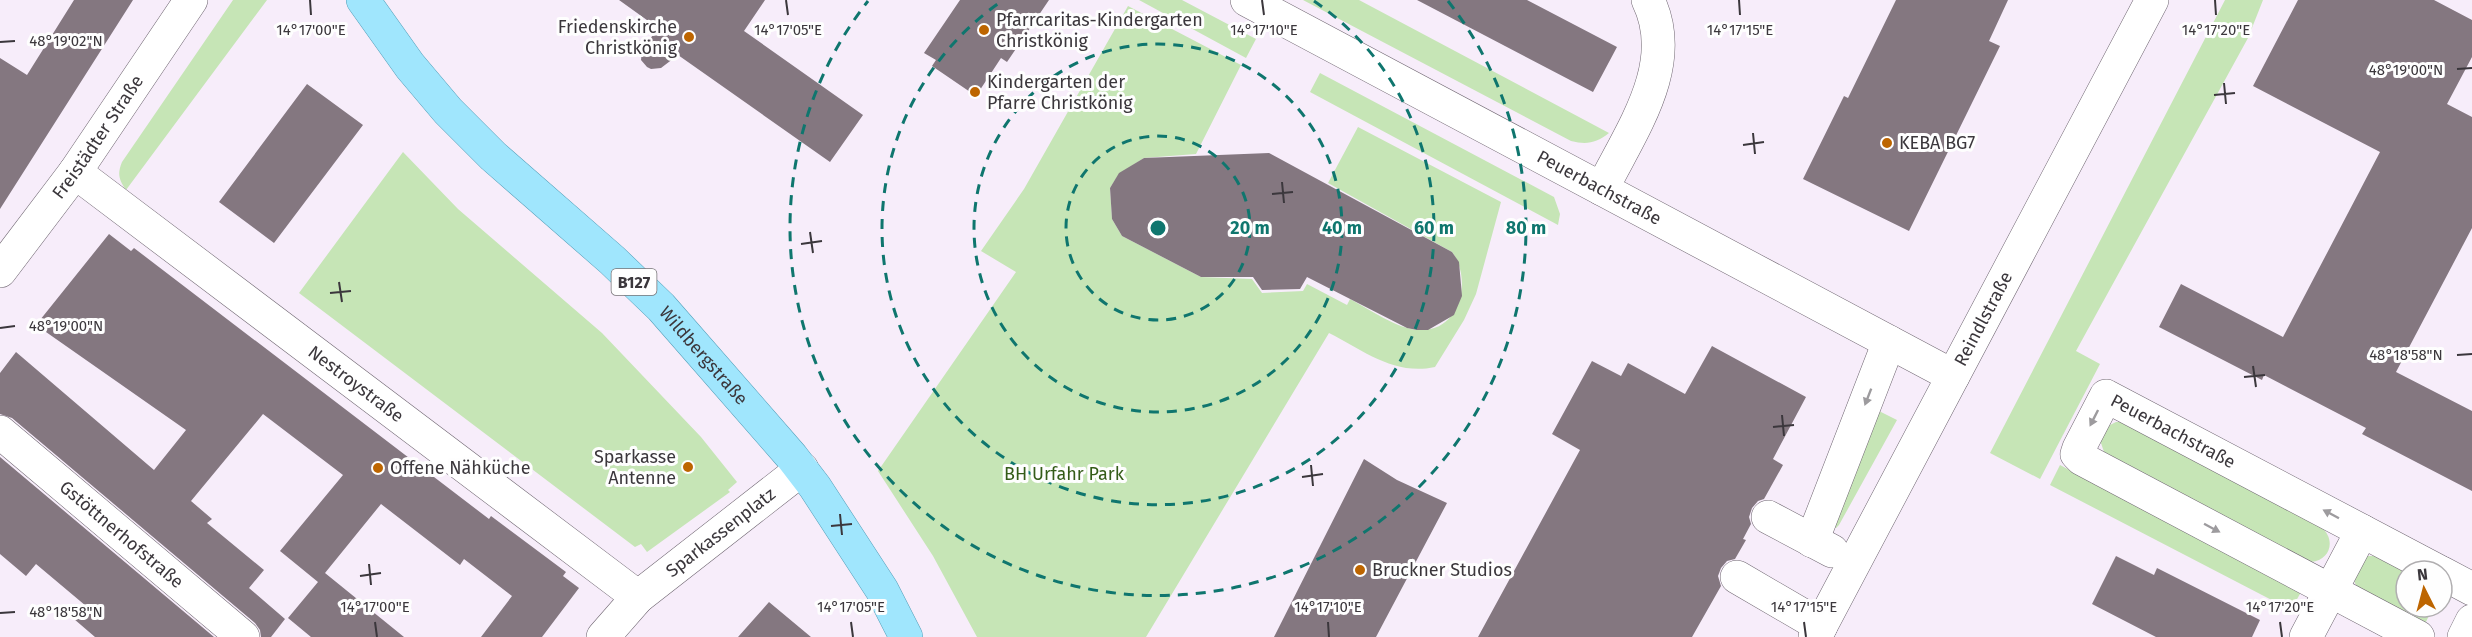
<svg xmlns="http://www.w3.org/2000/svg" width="2472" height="637" font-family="'Fira Sans',sans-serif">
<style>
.green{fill:#c6e5b6}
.building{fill:#847780}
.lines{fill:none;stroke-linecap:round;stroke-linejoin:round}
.minor-casing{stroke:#6f6671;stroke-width:34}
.major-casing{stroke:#549eb8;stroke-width:34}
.minor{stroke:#fff;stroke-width:33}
.major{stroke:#a0e6fd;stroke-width:33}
.oneway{fill:#9d9b9e}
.ticks{fill:none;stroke:#3b373c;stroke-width:2}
.ring{fill:none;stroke:#0f766e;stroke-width:3;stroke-dasharray:10 8}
.poi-dot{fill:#bd6500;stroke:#fefefe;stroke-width:2}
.labels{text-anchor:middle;stroke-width:6;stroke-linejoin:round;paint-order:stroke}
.shield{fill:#fefefe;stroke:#767376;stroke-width:1.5}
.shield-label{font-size:16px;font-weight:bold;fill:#3b373c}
.poi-label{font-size:18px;fill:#3b373c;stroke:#fefefe;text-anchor:start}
.street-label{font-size:18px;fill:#3b373c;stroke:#fefefe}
.park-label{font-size:18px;fill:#345c18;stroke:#fefefe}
.ticks-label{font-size:15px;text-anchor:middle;fill:#3b373c;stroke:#fefefe;stroke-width:6;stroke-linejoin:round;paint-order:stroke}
.centre{fill:#0f766e;stroke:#fefefe;stroke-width:3}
.ring-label{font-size:18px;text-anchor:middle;font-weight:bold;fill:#0f766e;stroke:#fefefe;stroke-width:6;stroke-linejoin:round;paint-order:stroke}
</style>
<rect width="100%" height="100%" fill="#f7edfa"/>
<path class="green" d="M233,0H267L126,190C119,180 117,174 122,162Z
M1139,0H1182L1256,39L1246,58Z
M1303,0H1359L1609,133C1596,143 1587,145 1571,141Z
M2225,0H2263L2248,38L2076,351L2100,364L2040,479L1990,453Z
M1128,6L1241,65L1196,154L1144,158L1119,174L1110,188L1112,219L1122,236L1201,277L1252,279L1262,293L1303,291L1307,284L1347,305L1350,299C1369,309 1398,329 1418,330C1460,333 1473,280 1452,252L1328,183L1358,127L1501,202L1476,294L1464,320L1435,367C1394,376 1363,350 1329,333L1146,637H977L933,556L878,471L1016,272L981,251L1024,189Z
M1320,73L1554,197L1560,214L1558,225L1310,92Z
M403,152L458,209L602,333L701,437L737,482L728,490L730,492L647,552L641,544L635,547L299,293Z
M1879,411L1897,420L1839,525L1836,528L1831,526Z
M2116,422H2122L2321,527C2336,539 2331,560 2311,562L2104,452L2100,440L2110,425Z
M2060,465L2301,592L2291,610L2050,485Z
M2368,556H2374L2406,571V607H2433L2425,624L2357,587L2354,581L2362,559Z"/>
<path class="building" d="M74,0H133L0,209V58L27,75Z
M619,0H765L744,31L863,115L830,162L678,55L661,68L651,69L647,67L641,60L642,50L658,28Z
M960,0H1049L1007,62L1001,58L976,96L932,66L936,60L924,53Z
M1417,0H1527L1617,47L1593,92Z
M1896,0H2008L1989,41L2000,46L1909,231L1803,179L1844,96L1848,98Z
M2298,0H2434L2472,20V57L2447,104L2472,117V228L2396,372L2472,411V491L2362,434L2366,428L2264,375L2262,380L2159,327L2181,284L2283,337L2380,152L2253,86Z
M307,84L363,125L274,243L219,202Z
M1269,153L1452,252L1459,262L1462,296L1454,315L1428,330H1417L1407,328L1307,277L1300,289L1262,290L1253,277H1201L1122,236L1112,219L1110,188L1119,173L1144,158Z
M109,234L131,251L134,248L489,519L491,516L566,572L563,576L579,588L542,637H481L512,596L464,559L460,565L381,504L325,573L404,637H311L288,618L318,582L280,551L343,475L263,414L191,501L212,519L207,523L264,570L249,588L285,619L271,637H261L260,630L255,623L12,418L0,414V373L16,352L154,470L186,430L36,325Z
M1712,346L1806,397L1773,459L1783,465L1764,499L1758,501L1752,508L1749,517L1751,524L1743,539L1746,540L1735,559L1727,561L1721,568L1718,576L1721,586L1692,637H1478L1580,450L1552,434L1592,361L1621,376L1628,363L1685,394Z
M0,457L214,637H95L74,619L86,606L36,564L26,576L0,554Z
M1364,459L1397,480L1447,503L1376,637H1274Z
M2116,556L2154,575L2157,568L2260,620L2252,637H2156L2092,604Z
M769,602L811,637H738Z"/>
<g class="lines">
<defs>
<g id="minor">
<path id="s1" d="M1247,0L1953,376"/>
<path id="s2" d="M75,172L638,597"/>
<path d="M1602,189C1630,132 1680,65 1648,0"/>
<path id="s3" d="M0,271L75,172L191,0"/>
<path id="s4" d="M0,432L243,637"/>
<path d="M1768,517L1832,551"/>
<path d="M1812,541L1889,342"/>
<path d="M2442,573L2472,589"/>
<path d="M1737,577L1821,626"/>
<path id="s5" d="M603,637L638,597L802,469"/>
<path id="s6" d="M1815,637L2152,0"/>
<path d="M2306,637L2362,531"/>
<path id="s7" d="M2418,637L2082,459L2077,454L2079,448L2106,396L2438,571"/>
<path d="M2464,637L2472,621"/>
</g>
<g id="major">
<path id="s8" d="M363,0L410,66L448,111L493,156L612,260L661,307L792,457L815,487L882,590L906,637"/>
</g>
</defs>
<use href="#minor" class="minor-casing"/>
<use href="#major" class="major-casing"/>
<use href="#minor" class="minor"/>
<use href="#major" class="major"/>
</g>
<defs><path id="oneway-solid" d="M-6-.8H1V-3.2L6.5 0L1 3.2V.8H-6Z" transform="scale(1.5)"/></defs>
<g class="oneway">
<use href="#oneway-solid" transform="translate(1868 397) rotate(111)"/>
<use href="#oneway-solid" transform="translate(2094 418) rotate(117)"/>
<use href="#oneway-solid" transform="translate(2331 514) rotate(-152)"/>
<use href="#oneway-solid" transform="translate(2212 528) rotate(28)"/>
</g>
<path class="ticks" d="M310,0L311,15M786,0L788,15M1262,0L1264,15M1739,0L1740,15M2215,0L2216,15M0,42L15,41M2457,69L2472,68M2224,83L2226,104M2214,95L2235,93M1753,133L1755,154M1743,145L1764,142M1282,182L1284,203M1272,194L1293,192M810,232L813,253M801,244L822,241M339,282L342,302M330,293L351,291M0,328L15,326M2457,355L2472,354M2253,366L2256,387M2244,377L2265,375M1782,415L1784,436M1773,427L1794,425M1311,465L1313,486M1302,477L1323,474M840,514L842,535M831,526L852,524M369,564L371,585M360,576L381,573M0,613L15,612M375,622L377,637M851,622L853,637M1328,622L1329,637M1804,622L1806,637M2280,622L2282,637"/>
<g class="ring">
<circle cx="1158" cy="228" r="92"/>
<circle cx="1158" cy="228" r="184"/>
<path d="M1314 1A276 276 0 1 1 1002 1"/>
<path d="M1448 1A368 368 0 1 1 868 1"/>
</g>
<g class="poi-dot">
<circle cx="984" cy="30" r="6"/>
<circle cx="689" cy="37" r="6"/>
<circle cx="975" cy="92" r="6"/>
<circle cx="1887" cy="143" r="6"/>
<circle cx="688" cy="467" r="6"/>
<circle cx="378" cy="468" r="6"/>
<circle cx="1360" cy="570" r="6"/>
</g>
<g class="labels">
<rect class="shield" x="611.5" y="269" width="45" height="26" rx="4.5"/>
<g class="shield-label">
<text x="634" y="288">B127</text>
</g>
<g class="poi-label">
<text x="996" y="26">Pfarrcaritas-Kindergarten<tspan x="996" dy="21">Christkönig</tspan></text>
<text x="677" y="33" text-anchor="end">Friedenskirche<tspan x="677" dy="21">Christkönig</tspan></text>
<text x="987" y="88">Kindergarten der<tspan x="987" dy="21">Pfarre Christkönig</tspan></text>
<text x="1899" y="149">KEBA BG7</text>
<text x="676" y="463" text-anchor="end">Sparkasse<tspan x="676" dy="21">Antenne</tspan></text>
<text x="390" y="474">Offene Nähküche</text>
<text x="1372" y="576">Bruckner Studios</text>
</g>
<g class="street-label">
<text dy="6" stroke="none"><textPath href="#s3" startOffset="166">Freistädter Straße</textPath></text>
<text dy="6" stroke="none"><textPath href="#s1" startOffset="399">Peuerbachstraße</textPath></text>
<text dy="6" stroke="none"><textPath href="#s6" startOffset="360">Reindlstraße</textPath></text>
<text dy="6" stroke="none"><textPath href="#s8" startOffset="494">Wildbergstraße</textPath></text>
<text dy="6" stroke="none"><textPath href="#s2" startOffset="352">Nestroystraße</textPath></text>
<text dy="6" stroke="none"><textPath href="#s7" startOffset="528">Peuerbachstraße</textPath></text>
<text dy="6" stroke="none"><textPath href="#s5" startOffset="158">Sparkassenplatz</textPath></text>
<text dy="6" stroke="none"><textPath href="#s4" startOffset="159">Gstöttnerhofstraße</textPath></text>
</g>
<g class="park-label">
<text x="1064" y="480">BH Urfahr Park</text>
</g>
</g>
<g class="ticks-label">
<text x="311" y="35">14°17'00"E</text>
<text x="788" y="35">14°17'05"E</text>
<text x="1264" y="35">14°17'10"E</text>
<text x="1740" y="35">14°17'15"E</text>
<text x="2216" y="35">14°17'20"E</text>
<text x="66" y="46">48°19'02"N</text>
<text x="2406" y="75">48°19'00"N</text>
<text x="66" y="331">48°19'00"N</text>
<text x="2406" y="360">48°18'58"N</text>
<text x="375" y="612">14°17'00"E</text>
<text x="851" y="612">14°17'05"E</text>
<text x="1328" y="612">14°17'10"E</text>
<text x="1804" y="612">14°17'15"E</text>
<text x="2280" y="612">14°17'20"E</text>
<text x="66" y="617">48°18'58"N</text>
</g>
<circle cx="1158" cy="228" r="9" class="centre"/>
<g class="ring-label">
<text x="1250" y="234">20 m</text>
<text x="1342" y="234">40 m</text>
<text x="1434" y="234">60 m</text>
<text x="1526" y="234">80 m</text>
</g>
<g transform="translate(2424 589) rotate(354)"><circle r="28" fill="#fefefe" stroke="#b0aeb0" stroke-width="1.5"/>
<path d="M0-4.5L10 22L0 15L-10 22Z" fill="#bd6500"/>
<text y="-9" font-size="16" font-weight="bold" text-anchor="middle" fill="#3b373c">N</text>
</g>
</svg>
